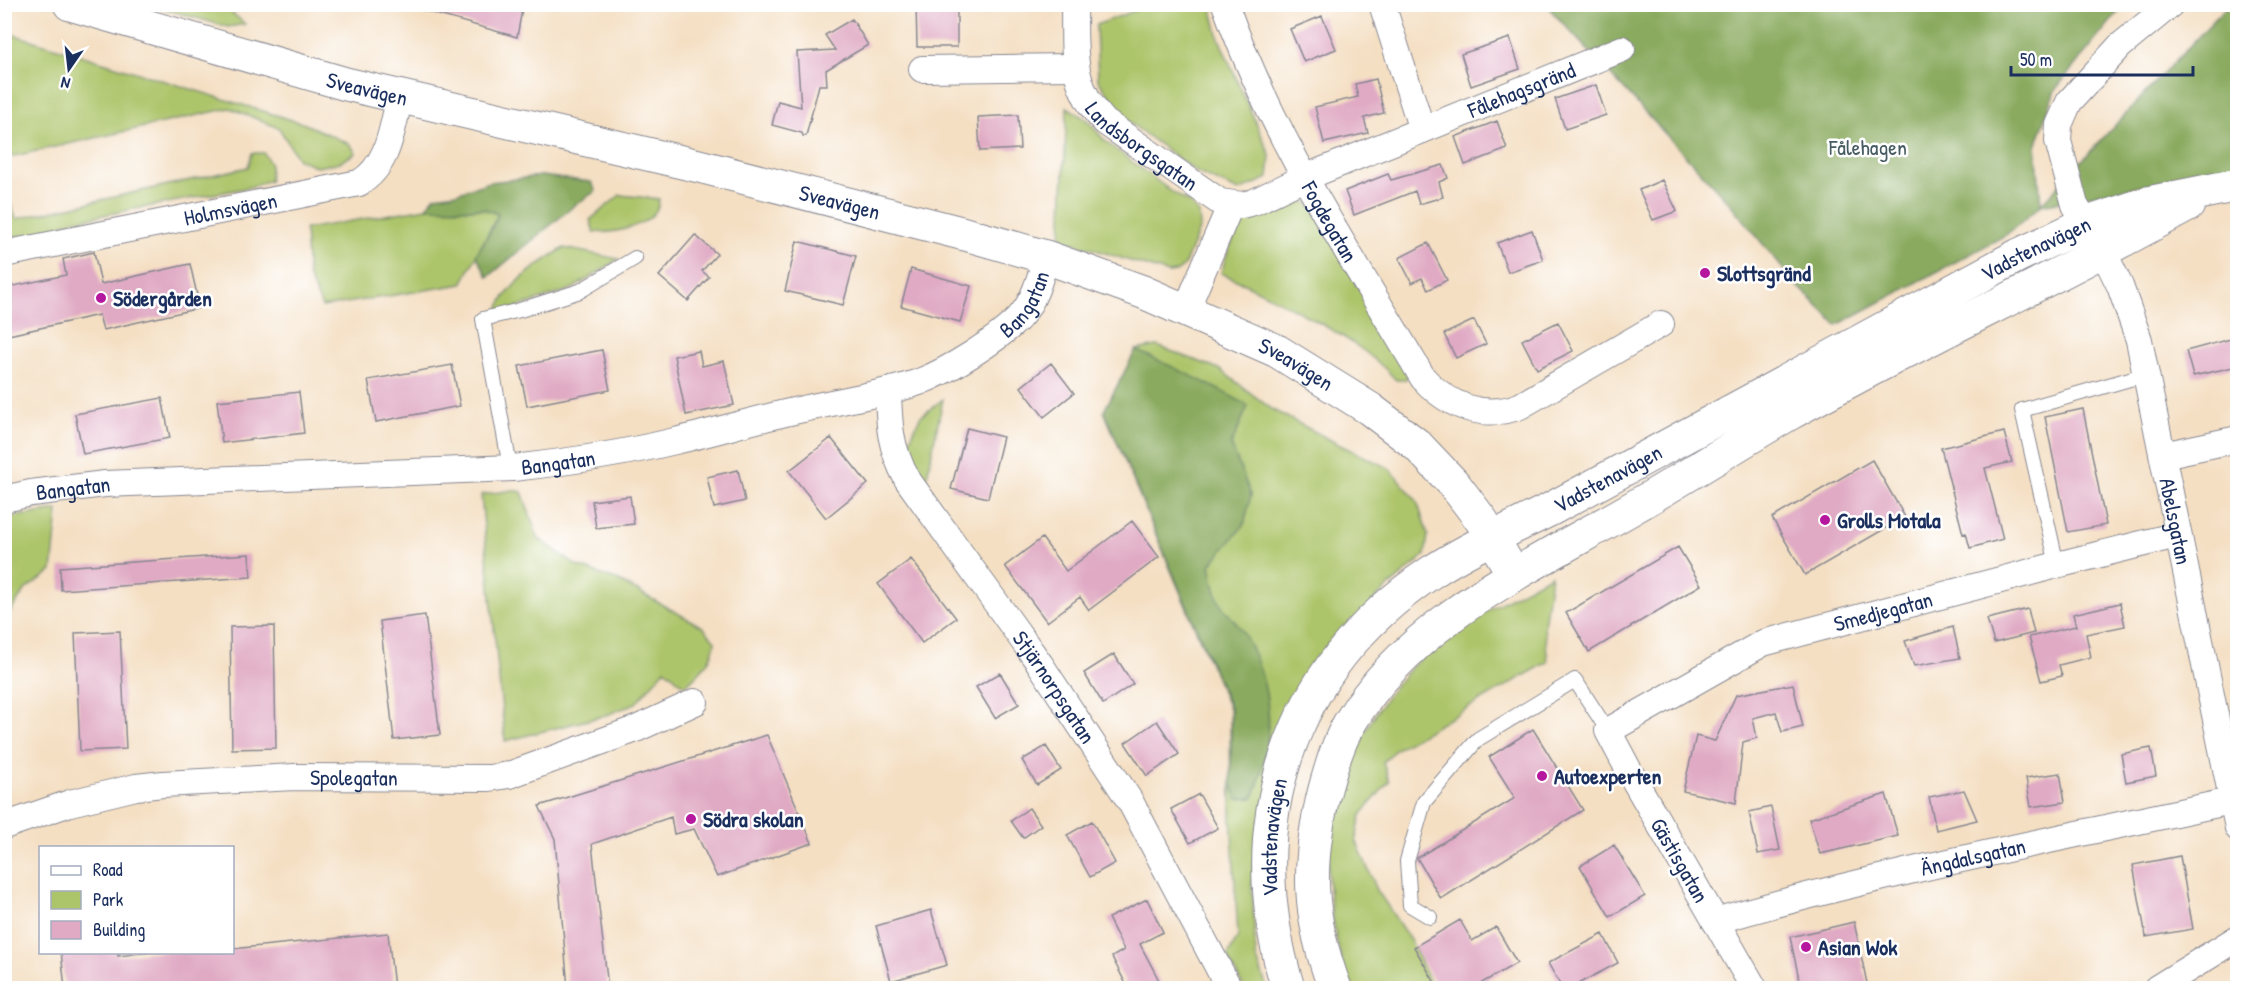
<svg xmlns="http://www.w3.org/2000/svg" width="2242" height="993" font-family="'Patrick Hand',sans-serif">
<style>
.green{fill:#adc56a;stroke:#647a64;stroke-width:1.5}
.forest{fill:#8aaa5e;stroke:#526c5e;stroke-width:1.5}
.building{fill:#e0aac4}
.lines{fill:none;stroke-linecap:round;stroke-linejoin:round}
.service-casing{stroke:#888790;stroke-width:16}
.minor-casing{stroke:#888790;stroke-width:28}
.secondary-casing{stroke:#888790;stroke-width:35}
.service{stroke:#fff;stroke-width:14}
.minor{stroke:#fff;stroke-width:26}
.secondary{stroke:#fff;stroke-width:33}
.poi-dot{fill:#b5179e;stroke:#fff;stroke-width:2}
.labels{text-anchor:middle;stroke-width:5;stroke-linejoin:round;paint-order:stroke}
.street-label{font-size:22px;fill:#1b2f5e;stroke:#fff}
.park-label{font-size:22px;fill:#475c62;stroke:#fff}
.poi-label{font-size:22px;font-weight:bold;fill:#1b2f5e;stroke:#fff;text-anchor:start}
</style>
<rect width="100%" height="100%" fill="#fff"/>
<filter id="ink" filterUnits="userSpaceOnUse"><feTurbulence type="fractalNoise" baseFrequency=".0167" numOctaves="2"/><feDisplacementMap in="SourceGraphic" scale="12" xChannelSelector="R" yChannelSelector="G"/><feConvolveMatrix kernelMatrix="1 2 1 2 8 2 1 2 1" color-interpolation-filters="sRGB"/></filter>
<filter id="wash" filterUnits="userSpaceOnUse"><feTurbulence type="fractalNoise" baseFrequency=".008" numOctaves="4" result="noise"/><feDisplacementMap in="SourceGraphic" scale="24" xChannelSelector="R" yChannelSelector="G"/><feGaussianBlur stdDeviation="1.35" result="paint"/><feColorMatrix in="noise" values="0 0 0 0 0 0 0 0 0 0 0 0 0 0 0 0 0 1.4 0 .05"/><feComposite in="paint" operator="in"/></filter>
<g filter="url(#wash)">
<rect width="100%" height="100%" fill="#f4dfc3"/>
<path class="green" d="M150,5H213L225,7L245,24L228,27Z
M1150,5H1211L1219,39L1270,155L1268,178L1239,191L1198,173L1126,120L1098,80L1096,25Z
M5,32L305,124L350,144L356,153L340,162L318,167L298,159L279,128L230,108L5,158Z
M1067,107L1087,120L1106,142L1172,192L1190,203L1199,214L1200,227L1184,266L1176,272L1168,273L1061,239Z
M252,153H264L270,164V180L251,187L72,221L34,236L5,237L4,206L11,204L16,219L248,167Z
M620,195L659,199C658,203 659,206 657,209C647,227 612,234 594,232L590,220Z
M1300,200L1310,204L1410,372L1405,380H1396C1371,352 1340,334 1307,316C1279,301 1251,286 1221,273C1234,226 1249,206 1300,200Z
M426,208L484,209L498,214L462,284L322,307L308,276L305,229Z
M564,248L619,259L572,289L497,314C502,288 542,261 564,248Z
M1157,346L1219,369L1273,410L1340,445L1389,468L1417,501L1428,535L1425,555L1376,598L1257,836L1252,886L1256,956L1267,988H1244L1227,957L1238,936L1231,817L1230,711L1104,411L1136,350Z
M943,399L925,486L913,466L907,446L920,417Z
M513,490L522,492L538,538L577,566L619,581L703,627L715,641C714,660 699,673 685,686L665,669L636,703L607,715L505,741L481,495Z
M58,510L52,571L26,589L5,619V518Z
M1551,575L1544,627L1548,662L1396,749L1383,762L1389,781L1361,815L1356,840L1377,890L1410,940L1433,988H1352C1343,970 1339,952 1335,932C1328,896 1325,857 1332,819C1342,768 1375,705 1411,668C1450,627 1502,603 1551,575Z"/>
<path class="forest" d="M1546,5H2124L2055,90L2036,146L2041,204L2228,5H2237V168L2041,205L2006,235L1837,325L1792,280L1732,206Z
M541,176L591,182L596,191L575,205L488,277L476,255L491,230L498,214L484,209L426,208L435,196L456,193L490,182Z
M1136,350C1174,368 1212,384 1248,406L1231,445L1251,495L1244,525L1210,565C1213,577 1214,595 1221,605C1228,615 1238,623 1244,634C1275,689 1275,740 1253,798L1237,799L1231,783V710L1104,411Z"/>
<g id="blocks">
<path class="building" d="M422,4H523L517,37L421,10Z
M916,4H957V47H917Z
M1322,16L1336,49L1304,62L1290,29Z
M852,19L868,45L826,70L827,85H819L806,136H803L802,133L772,125L778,101L801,107L797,52L835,50L825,35Z
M1510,38L1520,69L1471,86L1461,54Z
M1376,79L1384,113L1364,118L1368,133L1324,143L1315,107L1358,97L1355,84Z
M1596,85L1606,115L1565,129L1555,99Z
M1018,115L1020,149L980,151L978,117Z
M1497,121L1507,149L1465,165L1455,137Z
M1443,165L1448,178L1439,182L1443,197L1419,204L1415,191L1354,215L1345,191L1388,174L1391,180Z
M1662,180L1677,211L1653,220L1639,190Z
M1532,230L1543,260L1508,272L1497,243Z
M695,235L717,254L702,271L709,277L688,301L659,276Z
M797,241L856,256L843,305L785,291Z
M1428,243L1447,280L1428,290L1422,278L1412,283L1399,258Z
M94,252L101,284L190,264L200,308L103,330L99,315L4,336V288L66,275L63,259Z
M911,269L971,286L960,322L901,306Z
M1474,320L1486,344L1456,358L1444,334Z
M1558,322L1573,351L1537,369L1522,340Z
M2238,337V366L2193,376L2186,351Z
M602,350L610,390L527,406L519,366Z
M699,351L702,366L724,361L734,405L686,415L674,356Z
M1051,363L1074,393L1044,417L1021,387Z
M452,365L460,406L376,422L368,380Z
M299,392L304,433L222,443L217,401Z
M162,398L170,438L83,454L75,414Z
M2083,409L2106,525L2068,532L2045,417Z
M967,428L1003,437L988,498L951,489Z
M2004,432L2012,462L1985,468L2003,539L1970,548L1966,533L1963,534L1941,448Z
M831,438L868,484L826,518L789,471Z
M1872,460L1905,517L1805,575L1772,518Z
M738,470L745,501L714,508L707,477Z
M630,496L634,524L596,528L592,501Z
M1132,521L1159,557L1089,610L1080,597L1047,622L1005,566L1042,538L1066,571Z
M1678,547L1701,585L1589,652L1566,613Z
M249,554L251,577L61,590L60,567Z
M911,559L956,618L922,643L878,584Z
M2120,603L2125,626L2086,634L2091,657L2059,665L2062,676L2041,681L2029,637L2076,626L2073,614Z
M2028,609L2034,633L1994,643L1987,619Z
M425,615L440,735L394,740L380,621Z
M274,626L276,748L232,749L230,627Z
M1953,627L1960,658L1914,666L1905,641Z
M120,631L126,749L80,751L75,633Z
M1114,654L1133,684L1103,704L1084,673Z
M1000,673L1019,704L995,718L976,687Z
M1793,684L1803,727L1782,732L1776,712L1753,718L1757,738L1743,742L1736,803L1683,791L1696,736L1715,741L1736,695Z
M1157,721L1179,754L1147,776L1125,743Z
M1533,729L1583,810L1441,899L1417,858L1515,798L1489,757Z
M767,735L812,843L717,877L694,829L674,834L671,817L592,844L608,988H568L555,839L539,806Z
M1046,746L1061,770L1037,785L1022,760Z
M2151,748L2156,776L2126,782L2121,754Z
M2060,773L2065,802L2031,807L2026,778Z
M1964,790L1977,820L1936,830L1929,797Z
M1199,794L1218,828L1190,843L1171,809Z
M1886,794L1898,836L1820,854L1809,819Z
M1771,807L1780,850L1758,854L1749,812Z
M1029,808L1041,825L1023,838L1011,821Z
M1092,821L1115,863L1090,877L1067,835Z
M1614,845L1645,896L1610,917L1580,866Z
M2180,856L2193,929L2146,937L2133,865Z
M1147,899L1163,932L1140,944L1163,988H1128L1112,957L1124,950L1108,918Z
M931,910L947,965L891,981L876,926Z
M1460,920L1472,941L1496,927L1517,963L1473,988H1438L1414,947Z
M1854,922L1868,988H1801L1790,937Z
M388,933L394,988H341V986L320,988H65L61,952H118V956L151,952H232V949Z
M1603,934L1618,963L1570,988H1562L1548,963Z"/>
</g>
</g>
<g filter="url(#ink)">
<use href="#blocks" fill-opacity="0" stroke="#888790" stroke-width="1.5"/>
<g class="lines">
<defs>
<path id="service" d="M513,468L508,456L483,319L520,310L580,291L635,258
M2057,565L2022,410L2147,374
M1430,917L1410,905L1407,861L1424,802L1478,739L1575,680L1608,731"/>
<g id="minor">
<path id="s1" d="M1074,4C1075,52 1069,85 1105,122L1220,202L1242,205L1254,202L1304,178L1622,49"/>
<path id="s2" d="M1225,4C1273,139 1351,256 1423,378C1448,406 1483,420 1520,406L1661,324"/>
<path d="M1382,4L1422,130"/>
<path id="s3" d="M2171,4L2120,46L2069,102L2059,125L2058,141L2075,205L2103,251L2120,286L2139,340L2238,828"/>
<path d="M922,69L1075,67"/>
<path id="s4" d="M4,254L359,183C389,166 392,128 400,96"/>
<path d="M1186,310L1231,204"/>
<path id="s5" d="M888,391C889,427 890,447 907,479L1040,664L1130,801L1229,988"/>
<path d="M2163,455L2238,439"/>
<path id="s6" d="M4,499L31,493L105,484L513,468C567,462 622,454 675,441C718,431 760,418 803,409C841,400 882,395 919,382C948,371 996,341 1018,319C1034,302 1040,279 1046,257"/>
<path id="s7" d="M4,826L70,803L136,787L163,784L295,777L489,778L509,775L636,729L695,702"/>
<path id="s8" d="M1715,921C1884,872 2058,839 2231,801"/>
<path id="s9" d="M1754,988L1633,778L1608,731L1763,643L2057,565L2177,535"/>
<path d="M2157,988L2238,938"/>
</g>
<g id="secondary">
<path id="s10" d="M70,4L346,84L699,166L965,234L1046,257L1143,292L1277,351L1370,409L1417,445L1454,484L1482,521L1514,575"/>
<path id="s11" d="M1288,988C1238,824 1286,671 1430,573C1468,548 1511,529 1551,509L2019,255L2085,224L2148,203L2238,185"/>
<path d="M1335,988C1308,917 1306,864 1325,789C1331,768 1338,743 1349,724C1411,619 1533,566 1634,507C1686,477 1736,445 1787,415C1918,341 2056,279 2188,205"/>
</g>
</defs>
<use href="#service" class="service-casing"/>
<use href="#minor" class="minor-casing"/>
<use href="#secondary" class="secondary-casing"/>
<use href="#service" class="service"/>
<use href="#minor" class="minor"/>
<use href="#secondary" class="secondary"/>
</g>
</g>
<g class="poi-dot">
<circle cx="1705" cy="273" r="6"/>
<circle cx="101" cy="298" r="6"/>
<circle cx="1825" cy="520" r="6"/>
<circle cx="1542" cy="776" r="6"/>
<circle cx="691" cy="819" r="6"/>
<circle cx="1806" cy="947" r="6"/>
</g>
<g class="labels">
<g class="street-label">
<text dy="8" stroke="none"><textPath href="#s10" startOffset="309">Sveavägen</textPath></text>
<text dy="8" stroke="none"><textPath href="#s1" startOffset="591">Fålehagsgränd</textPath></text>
<text dy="8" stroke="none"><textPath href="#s1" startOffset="170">Landsborgsgatan</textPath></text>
<text dy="8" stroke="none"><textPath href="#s10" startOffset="795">Sveavägen</textPath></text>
<text dy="8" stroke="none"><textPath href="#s4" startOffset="231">Holmsvägen</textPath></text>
<text dy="8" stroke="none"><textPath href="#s2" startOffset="242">Fogdegatan</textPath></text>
<text dy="8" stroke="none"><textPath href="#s11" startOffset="1160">Vadstenavägen</textPath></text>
<text dy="8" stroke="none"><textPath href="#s6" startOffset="1060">Bangatan</textPath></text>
<text dy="8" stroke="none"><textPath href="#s10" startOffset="1281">Sveavägen</textPath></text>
<text dy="8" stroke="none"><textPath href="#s6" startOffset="556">Bangatan</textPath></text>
<text dy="8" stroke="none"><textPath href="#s11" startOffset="674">Vadstenavägen</textPath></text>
<text dy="8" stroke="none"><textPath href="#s6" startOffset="70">Bangatan</textPath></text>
<text dy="8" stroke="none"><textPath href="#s3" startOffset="584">Abelsgatan</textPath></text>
<text dy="8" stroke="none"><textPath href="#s9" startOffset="598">Smedjegatan</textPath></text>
<text dy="8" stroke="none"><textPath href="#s5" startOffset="346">Stjärnorpsgatan</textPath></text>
<text dy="8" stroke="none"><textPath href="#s7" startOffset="356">Spolegatan</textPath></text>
<text dy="8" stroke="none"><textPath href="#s11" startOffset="153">Vadstenavägen</textPath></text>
<text dy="8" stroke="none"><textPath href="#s8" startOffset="266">Ängdalsgatan</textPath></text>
<text transform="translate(1680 860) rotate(60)" y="8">Gästisgatan</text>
</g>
<g class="park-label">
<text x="1868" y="155">Fålehagen</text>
</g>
<g class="poi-label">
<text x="1717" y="281">Slottsgränd</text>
<text x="113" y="306">Södergården</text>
<text x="1837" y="528">Grolls Motala</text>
<text x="1554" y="784">Autoexperten</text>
<text x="703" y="827">Södra skolan</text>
<text x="1818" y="955">Asian Wok</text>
</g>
</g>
<rect width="2242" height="993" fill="none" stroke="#fff" stroke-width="24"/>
<rect x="39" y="846" width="195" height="108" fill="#ffffff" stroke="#a4acbf" stroke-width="1.5"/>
<rect x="51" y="866" width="30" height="9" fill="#ffffff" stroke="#a4acbf" stroke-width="1.5"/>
<text x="93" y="876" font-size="18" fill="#1b2f5e">Road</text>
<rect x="51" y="891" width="30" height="18" fill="#adc56a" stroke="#a4acbf" stroke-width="1.5"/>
<text x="93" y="906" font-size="18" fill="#1b2f5e">Park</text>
<rect x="51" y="921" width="30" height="18" fill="#e0aac4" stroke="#a4acbf" stroke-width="1.5"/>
<text x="93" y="936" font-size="18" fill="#1b2f5e">Building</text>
<g transform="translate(69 69) rotate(194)" stroke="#ffffff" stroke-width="4.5" paint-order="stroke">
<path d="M0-4.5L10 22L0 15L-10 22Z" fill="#1b2f5e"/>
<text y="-9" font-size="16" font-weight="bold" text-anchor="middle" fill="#1b2f5e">N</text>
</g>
<path d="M2011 66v9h182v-9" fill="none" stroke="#1b2f5e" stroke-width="3"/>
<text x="2020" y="66" font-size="18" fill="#1b2f5e" stroke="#ffffff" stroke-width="4.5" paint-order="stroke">50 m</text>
</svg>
